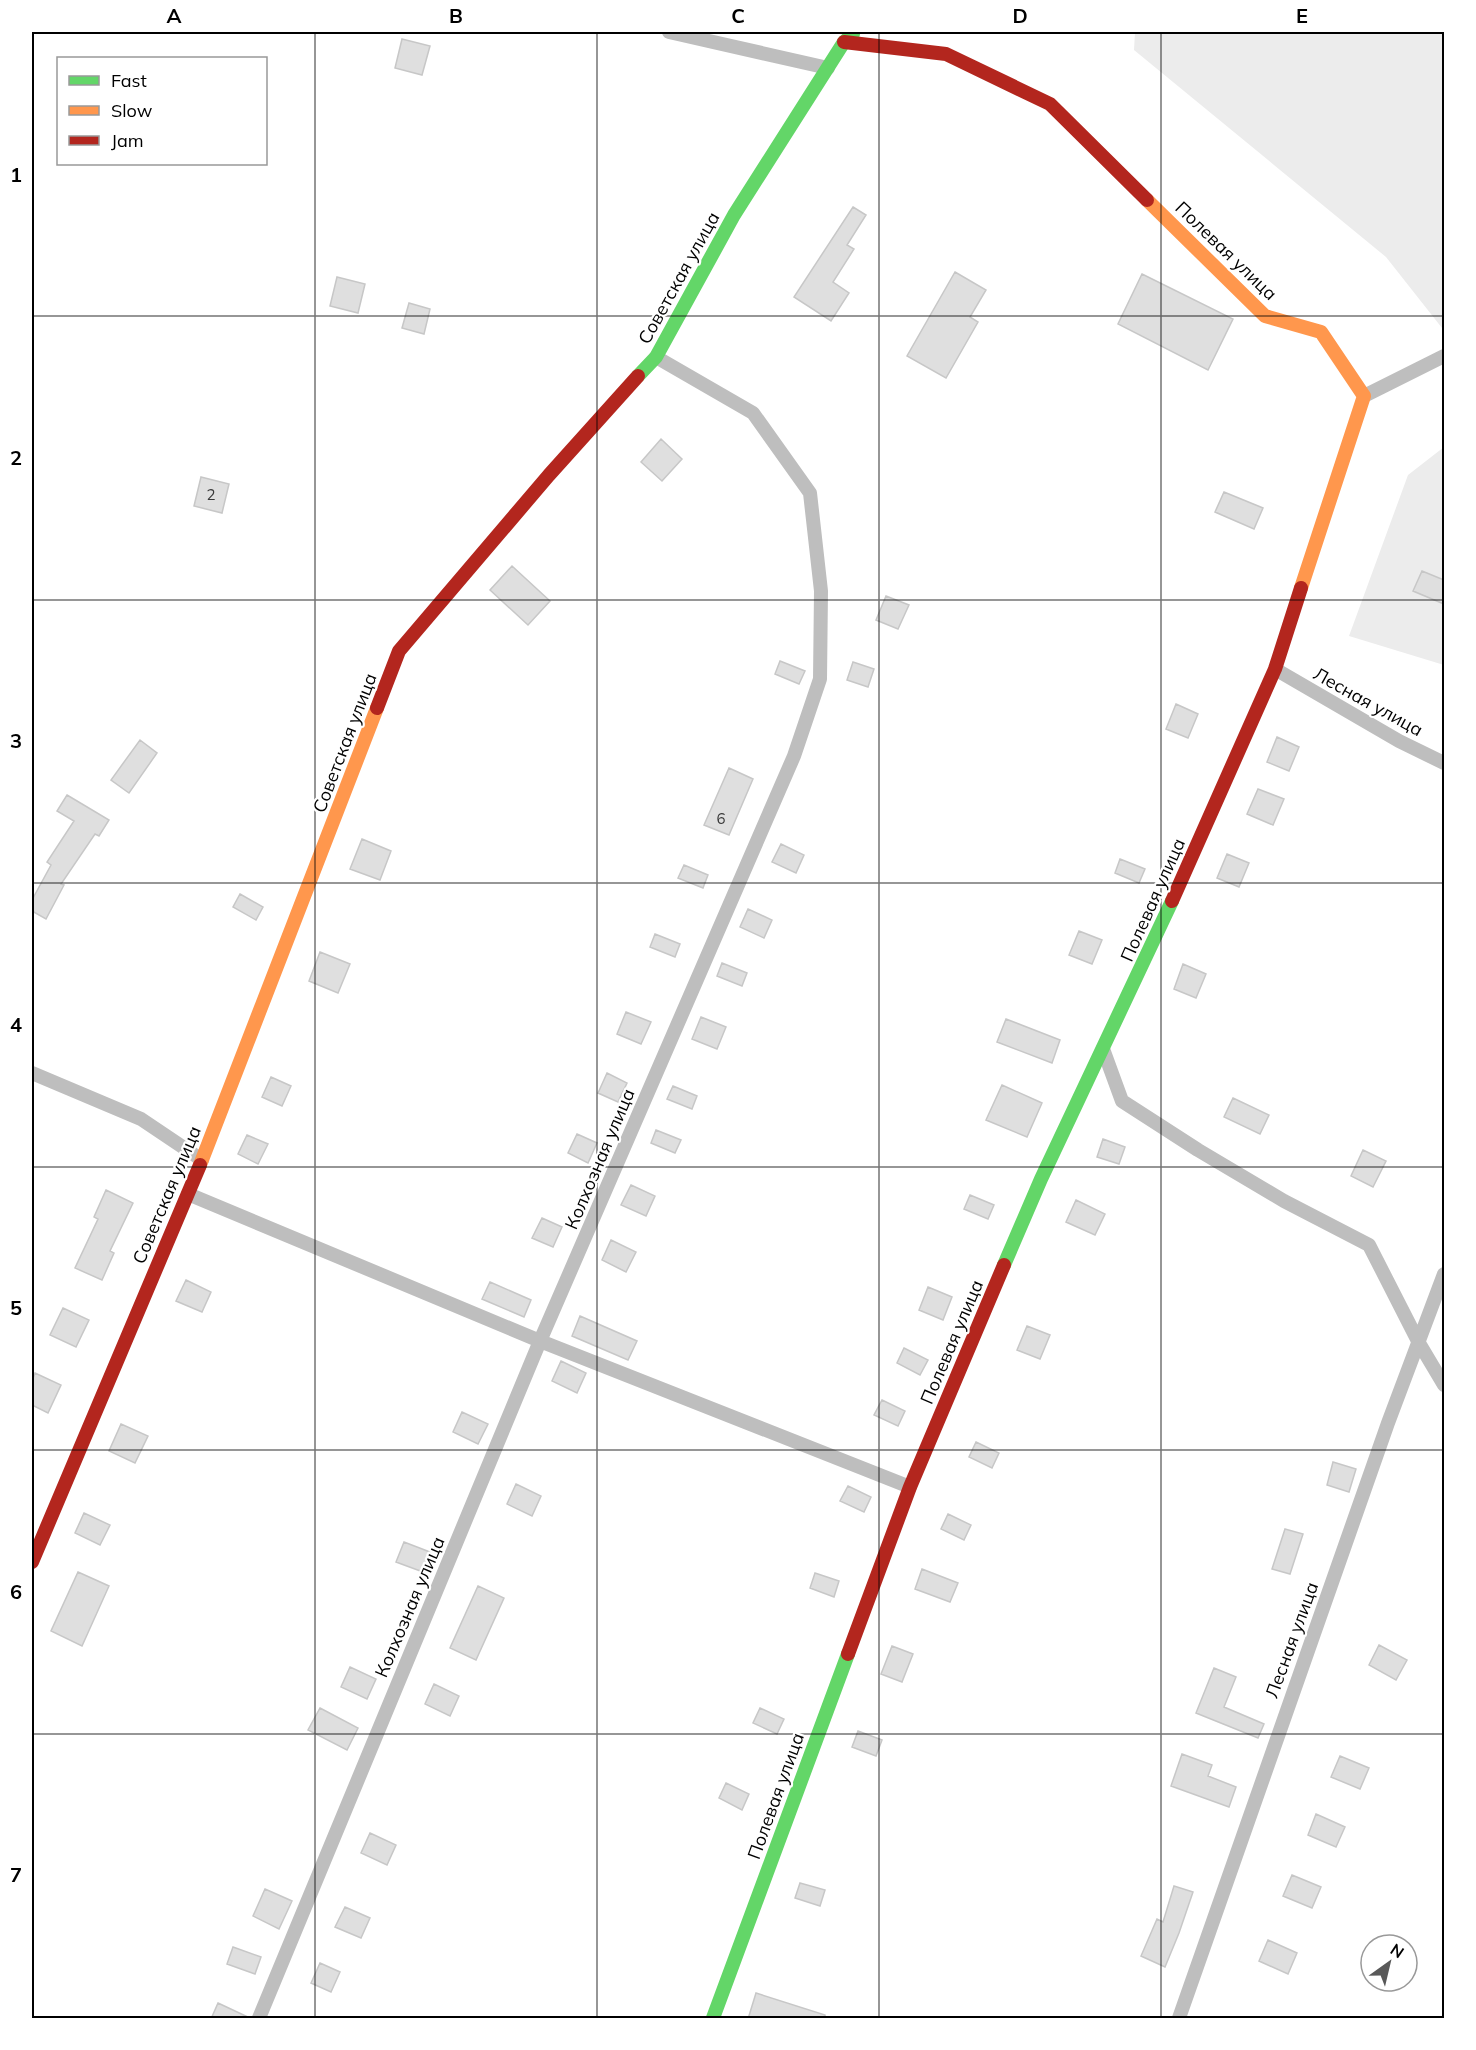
<svg xmlns="http://www.w3.org/2000/svg" width="1476" height="2050" font-family="Mulish,sans-serif">
<style>
.green{fill:#ececec}
.building{fill:#dfdfdf;stroke:#c7c7c7;stroke-width:1.5}
.lines{fill:none;stroke-linecap:round;stroke-linejoin:round}
.street{stroke:#bebebe;stroke-width:14}
.fast{stroke:#63d668;stroke-width:14}
.slow{stroke:#ff974d;stroke-width:14}
.jam{stroke:#b3261e;stroke-width:14}
.grid{fill:none;stroke:#000;stroke-width:1.5;stroke-opacity:0.55}
.labels{text-anchor:middle;stroke-width:4.5;stroke-linejoin:round;paint-order:stroke}
.number-label{font-size:15px;fill:#383838}
.street-label{font-size:18px;fill:#000;stroke:#fff}
.neatline{fill:none;stroke:#000;stroke-width:2}
.grid-label{font-size:20px;text-anchor:middle;font-weight:bold;fill:#000}
</style>
<rect width="100%" height="100%" fill="#fff"/>
<path class="green" d="M1135,32H1444V327L1442,328L1386,257L1134,50Z
M1444,447V665L1349,636L1408,475Z"/>
<path class="building" d="M402,39L430,46L422,75L395,68Z
M853,207L866,215L847,245L854,249L833,282L849,293L831,321L794,297Z
M955,272L986,290L970,317L978,322L946,378L907,356Z
M1142,274L1233,319L1208,370L1118,324Z
M337,277L365,284L358,313L330,306Z
M409,303L430,309L424,334L402,328Z
M661,439L682,459L662,481L641,462Z
M201,477L229,484L222,513L194,506Z
M1224,492L1263,508L1254,529L1215,512Z
M512,566L550,601L528,625L490,590Z
M1422,571L1444,580V604L1413,591Z
M886,596L909,605L898,629L876,620Z
M780,661L805,671L799,684L775,674Z
M853,662L874,669L868,687L847,680Z
M1176,704L1198,714L1188,738L1166,729Z
M1277,737L1299,747L1289,771L1267,762Z
M140,740L157,753L129,793L111,780Z
M729,768L753,779L729,835L704,825Z
M1258,789L1284,799L1273,825L1247,814Z
M67,795L109,820L99,836L95,834L61,884L64,885L46,919L32,911V900L51,865L47,862L74,821L57,811Z
M362,839L391,851L380,880L350,869Z
M781,844L804,855L796,873L772,862Z
M1227,854L1249,863L1239,887L1217,878Z
M1120,859L1145,869L1139,883L1115,873Z
M684,865L708,875L703,888L678,878Z
M240,894L263,907L256,920L233,907Z
M748,909L772,920L764,938L740,927Z
M1079,931L1102,940L1092,964L1069,955Z
M655,934L680,944L675,957L650,947Z
M320,952L350,964L338,993L309,981Z
M722,963L747,973L742,986L717,976Z
M1183,964L1206,974L1196,998L1174,989Z
M626,1012L651,1022L641,1044L617,1034Z
M701,1017L726,1027L717,1049L692,1039Z
M1006,1019L1060,1040L1052,1063L997,1042Z
M607,1073L627,1083L618,1102L598,1093Z
M271,1077L291,1086L282,1106L262,1097Z
M1002,1085L1042,1103L1027,1137L986,1120Z
M673,1086L697,1096L692,1109L667,1099Z
M1233,1098L1269,1115L1260,1134L1224,1117Z
M656,1130L681,1140L675,1153L651,1143Z
M577,1134L597,1143L588,1163L568,1153Z
M247,1135L268,1144L258,1164L238,1154Z
M1103,1139L1125,1147L1119,1164L1097,1157Z
M1363,1150L1386,1161L1373,1187L1351,1176Z
M631,1185L655,1196L646,1216L621,1205Z
M106,1190L133,1203L110,1251L114,1253L102,1280L75,1268L98,1219L94,1217Z
M970,1195L994,1205L988,1219L964,1209Z
M1076,1200L1105,1214L1095,1235L1066,1222Z
M542,1218L562,1227L553,1247L532,1238Z
M611,1240L636,1252L626,1272L602,1260Z
M186,1280L211,1292L202,1312L176,1301Z
M490,1282L531,1300L524,1317L482,1299Z
M928,1287L952,1297L943,1320L919,1310Z
M63,1308L89,1320L76,1347L50,1335Z
M580,1316L637,1341L628,1360L572,1336Z
M1027,1326L1050,1335L1040,1359L1017,1350Z
M904,1348L928,1360L920,1375L897,1363Z
M561,1361L586,1373L577,1393L552,1381Z
M35,1373L61,1385L48,1413L32,1405V1381Z
M882,1400L905,1411L898,1426L874,1415Z
M462,1412L488,1424L478,1444L453,1432Z
M121,1424L148,1436L135,1463L109,1451Z
M976,1442L999,1453L992,1468L969,1457Z
M1333,1462L1356,1469L1349,1492L1327,1485Z
M516,1484L541,1496L532,1516L507,1504Z
M848,1486L871,1497L864,1512L840,1501Z
M84,1513L110,1525L100,1545L75,1533Z
M948,1514L971,1525L964,1540L941,1529Z
M1285,1529L1303,1534L1290,1574L1272,1569Z
M404,1542L430,1552L423,1572L396,1562Z
M922,1569L958,1583L950,1602L915,1589Z
M78,1572L109,1586L82,1646L51,1631Z
M815,1573L839,1581L834,1597L810,1588Z
M478,1586L504,1598L476,1660L450,1648Z
M1379,1645L1407,1660L1396,1680L1369,1665Z
M892,1646L913,1654L902,1682L881,1674Z
M350,1667L376,1679L367,1699L341,1687Z
M1214,1668L1236,1677L1224,1707L1264,1724L1258,1738L1196,1713Z
M434,1684L459,1696L450,1716L425,1704Z
M320,1708L358,1728L347,1750L308,1730Z
M760,1708L784,1719L777,1734L753,1723Z
M858,1731L882,1740L876,1756L852,1747Z
M1182,1754L1212,1765L1208,1776L1236,1787L1229,1807L1171,1786Z
M1340,1756L1369,1768L1360,1789L1331,1777Z
M726,1783L749,1794L742,1810L719,1798Z
M1316,1814L1345,1827L1336,1847L1308,1835Z
M370,1833L396,1845L387,1865L361,1853Z
M1292,1875L1321,1887L1312,1908L1283,1896Z
M800,1883L825,1890L820,1906L795,1898Z
M1174,1886L1193,1892L1179,1933L1165,1967L1141,1956L1157,1919L1163,1922Z
M265,1889L292,1901L279,1929L253,1916Z
M345,1907L370,1918L361,1938L335,1927Z
M1268,1940L1297,1953L1288,1974L1259,1961Z
M233,1947L261,1957L255,1974L227,1964Z
M320,1963L340,1972L331,1992L311,1983Z
M756,1993L825,2015V2019H748Z
M218,2003L250,2018V2019H211Z"/>
<g class="lines">
<path class="street" d="M669,32L828,68
M1364,396L1444,356
M1275,669L1399,741L1444,763
M1103,1049L1122,1101L1198,1150L1284,1201L1369,1245L1419,1343L1444,1385
M32,1073L141,1119L202,1160
M188,1194L540,1341L910,1487
M259,2018L540,1341L794,756L820,679L821,591L810,493L753,413L656,357
M1179,2018L1388,1423L1444,1274"/>
<path class="fast" d="M638,376L656,357L734,215L844,42L853,34
M1004,1265L1041,1179L1172,901
M713,2018L848,1654"/>
<path class="slow" d="M1147,200L1265,316L1321,332L1364,396L1301,588
M200,1165L377,708"/>
<path class="jam" d="M844,42L946,54L1050,104L1147,200
M377,708L399,651L549,475L638,376
M1172,901L1275,669L1301,588
M32,1562L200,1165
M848,1654L910,1487L1004,1265"/>
</g>
<path class="grid" d="M315,32V2018M597,32V2018M879,32V2018M1161,32V2018M32,316H1444M32,600H1444M32,883H1444M32,1167H1444M32,1450H1444M32,1734H1444"/>
<g class="labels">
<g class="number-label">
<text x="211" y="500">2</text>
<text x="721" y="824">6</text>
</g>
<g class="street-label">
<text transform="translate(1226 251) rotate(44)" y="6">Полевая улица</text>
<text transform="translate(679 278) rotate(-61)" y="6">Советская улица</text>
<text transform="translate(1368 702) rotate(29)" y="6">Лесная улица</text>
<text transform="translate(345 743) rotate(-69)" y="6">Советская улица</text>
<text transform="translate(1153 900) rotate(-66)" y="6">Полевая улица</text>
<text transform="translate(600 1159) rotate(-67)" y="6">Колхозная улица</text>
<text transform="translate(167 1195) rotate(-67)" y="6">Советская улица</text>
<text transform="translate(952 1342) rotate(-67)" y="6">Полевая улица</text>
<text transform="translate(410 1607) rotate(-67)" y="6">Колхозная улица</text>
<text transform="translate(1292 1640) rotate(-70)" y="6">Лесная улица</text>
<text transform="translate(776 1796) rotate(-70)" y="6">Полевая улица</text>
</g>
</g>
<rect width="1476" height="2050" fill="none" stroke="#ffffff" stroke-width="66"/>
<rect x="57" y="57" width="210" height="108" fill="#ffffff" stroke="#999999" stroke-width="1.5"/>
<rect x="69" y="76" width="30" height="9" fill="#63d668" stroke="#999999" stroke-width="1.5"/>
<text x="111" y="87" font-size="18" fill="#000000">Fast</text>
<rect x="69" y="106" width="30" height="9" fill="#ff974d" stroke="#999999" stroke-width="1.5"/>
<text x="111" y="117" font-size="18" fill="#000000">Slow</text>
<rect x="69" y="136" width="30" height="9" fill="#b3261e" stroke="#999999" stroke-width="1.5"/>
<text x="111" y="147" font-size="18" fill="#000000">Jam</text>
<g transform="translate(1389 1963) rotate(34)"><circle r="28" fill="#ffffff" stroke="#999999" stroke-width="1.5"/>
<path d="M0-4.5L10 22L0 15L-10 22Z" fill="#595959"/>
<text y="-9" font-size="16" font-weight="bold" text-anchor="middle" fill="#000000">N</text>
</g>
<rect x="33" y="33" width="1410" height="1984" class="neatline"/>
<g class="grid-label">
<text x="174" y="23">A</text>
<text x="456" y="23">B</text>
<text x="738" y="23">C</text>
<text x="1020" y="23">D</text>
<text x="1302" y="23">E</text>
<text x="16" y="182">1</text>
<text x="16" y="465">2</text>
<text x="16" y="748">3</text>
<text x="16" y="1032">4</text>
<text x="16" y="1315">5</text>
<text x="16" y="1599">6</text>
<text x="16" y="1882">7</text>
</g>
</svg>
